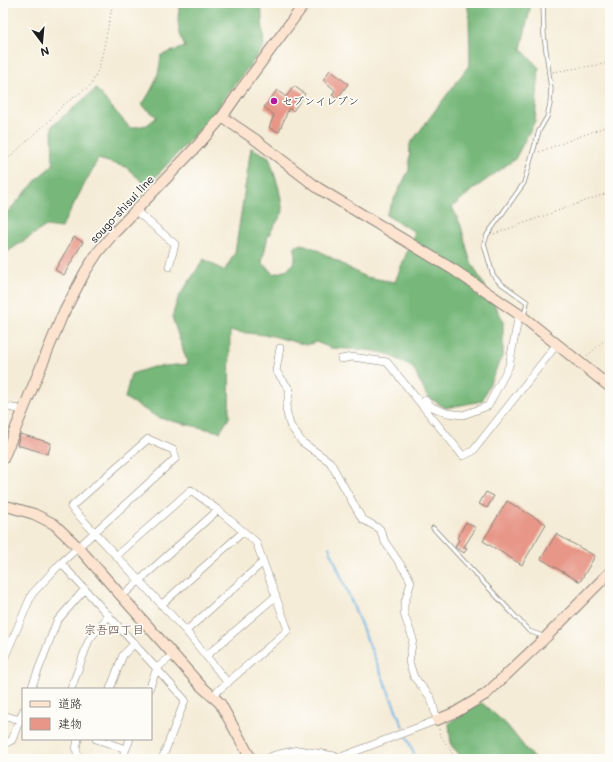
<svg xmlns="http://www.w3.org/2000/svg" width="613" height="762" font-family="Mali,'Klee One',sans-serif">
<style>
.forest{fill:#77b87a;stroke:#4a6a4b}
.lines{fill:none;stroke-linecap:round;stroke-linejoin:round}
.stream{stroke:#71b5e7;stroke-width:2}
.building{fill:#e79687}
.lane-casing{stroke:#88847a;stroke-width:5}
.street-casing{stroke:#88847a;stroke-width:8}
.secondary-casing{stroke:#88847a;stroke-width:12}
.path{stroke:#88847a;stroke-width:1;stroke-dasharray:1 3;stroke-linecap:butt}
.lane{stroke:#fff;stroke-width:3.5}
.street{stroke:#fff;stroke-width:7}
.secondary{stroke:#fde4d1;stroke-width:10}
.poi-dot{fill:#b5179e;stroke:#fdfcf7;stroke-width:1.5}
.labels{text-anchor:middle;stroke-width:3.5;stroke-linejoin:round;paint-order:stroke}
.poi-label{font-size:11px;fill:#1c1c1c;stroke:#fdfcf7;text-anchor:start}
.street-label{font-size:11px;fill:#1c1c1c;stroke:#fdfcf7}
.neighbourhood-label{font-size:12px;fill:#634741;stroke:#fdfcf7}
</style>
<rect width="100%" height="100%" fill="#fdfcf7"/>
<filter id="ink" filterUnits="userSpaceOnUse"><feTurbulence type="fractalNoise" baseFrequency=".025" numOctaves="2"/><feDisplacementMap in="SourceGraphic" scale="8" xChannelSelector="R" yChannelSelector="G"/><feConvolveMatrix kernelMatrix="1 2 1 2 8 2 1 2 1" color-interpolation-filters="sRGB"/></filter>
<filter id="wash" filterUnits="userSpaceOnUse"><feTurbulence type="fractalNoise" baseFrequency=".012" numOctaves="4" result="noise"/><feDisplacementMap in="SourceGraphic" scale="16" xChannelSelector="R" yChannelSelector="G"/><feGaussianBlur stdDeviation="0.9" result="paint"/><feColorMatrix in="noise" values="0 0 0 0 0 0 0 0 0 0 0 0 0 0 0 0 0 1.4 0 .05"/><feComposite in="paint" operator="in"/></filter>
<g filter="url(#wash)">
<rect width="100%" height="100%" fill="#f5ecd7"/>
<path class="forest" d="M181,3H261L264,47L205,124L147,186L126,167L98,159L61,228L46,226L7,252L3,272V217L41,175L53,165L52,126L96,89L130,128L147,125L157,117L142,105C154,86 159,78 161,55L185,47C179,31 175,21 181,3Z
M467,3H530V9L521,49L539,68L535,121L515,159L471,191L452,207L461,226L470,260L503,320V354L482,401L445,408L427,396L413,368L388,354L367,350L331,348L316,342L306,345L273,336L230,331L229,418L220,432L159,418L125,398L131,374L153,367L188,364L172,317L178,298L204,259L224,271L235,253L251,148L269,157L279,189L283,212L268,236L262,262L273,274L288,270L295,260V247L302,244L316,249L365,277L395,282L415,232L386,215L409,170L410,144L470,64L469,14Z
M482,703L507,725L534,759H463L451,745L449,723L469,709Z"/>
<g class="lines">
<path class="stream" d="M329,547L403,727
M407,737L416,759"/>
</g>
<g id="blocks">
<path class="building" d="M330,70L348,84L337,99L332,95L335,90L323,80Z
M294,86L305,94L293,111L289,108L279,132L269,128L274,115L264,107L277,90L286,97Z
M74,237L83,242L64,275L55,270Z
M20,434L51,443L48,454L17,445Z
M486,492L494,496L487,508L479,504Z
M507,501L546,524L522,565L483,541Z
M466,522L476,528L464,547L467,548L464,553L455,547L459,540L457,538Z
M556,534L595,556L580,582L541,559Z"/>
</g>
</g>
<g filter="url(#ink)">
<use href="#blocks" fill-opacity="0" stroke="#88847a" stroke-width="1"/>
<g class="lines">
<defs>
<path id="lane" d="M524,316L527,302L499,282L493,275L484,244L487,235L524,183L539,131L547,117L550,104L551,89L544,35L543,3
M433,528L529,631L545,637"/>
<path id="street" d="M136,211L175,244L169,267
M341,359L352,357L387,362L463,456L473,451L557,344
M425,400L432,407L447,413L463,415L488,406L509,366L519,314
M3,406L23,410
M116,556L191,490L218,510L256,542L288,630L212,696
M61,563L185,700L162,759
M122,596L218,510
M161,605L243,532
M186,631L263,562
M206,656L276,596
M3,661L32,594L61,563L176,458L173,450L148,439L71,507L186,631L228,683
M31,689L57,621L85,589
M71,689L89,640L109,615
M110,689L123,655L135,643
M149,689L157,668L174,654
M3,715L23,721
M78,739L76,749L79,759
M96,739L126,749
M3,745L12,740L23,711
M122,759L130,739
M265,759L275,755L298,750L341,757L437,720L431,698L414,677L409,662L413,639L404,614V605L411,582L407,574L385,542L380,529L362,519L330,462L302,442L290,425L286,409L290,390L276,371L280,348"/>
<path id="secondary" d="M222,117L256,140L318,188L454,270L523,317L610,387
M3,459L62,316L85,272L98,252L114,233L198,145L222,117L240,91L305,3
M3,505L34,514L54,524L78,547L201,686L220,703L251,759
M437,720L456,712L486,694L546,637L610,572"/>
</defs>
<use href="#lane" class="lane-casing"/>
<use href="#street" class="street-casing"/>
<use href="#secondary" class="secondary-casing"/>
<path class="path" d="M553,72L610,63
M539,152L610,125
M3,163L49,121L63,105L91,85L99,68L103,51L113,3
M494,234L610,192
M587,356L610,335
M439,729V733L456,759"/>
<use href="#lane" class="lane"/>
<use href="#street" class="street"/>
<use href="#secondary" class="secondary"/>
</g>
</g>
<circle class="poi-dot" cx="274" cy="101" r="4"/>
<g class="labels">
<g class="poi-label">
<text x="282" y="105">セブンイレブン</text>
</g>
<g class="street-label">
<text transform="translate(122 209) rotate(-47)" y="4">sougo-shisui line</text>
</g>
<g class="neighbourhood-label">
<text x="114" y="634">宗吾四丁目</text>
</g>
</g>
<rect width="613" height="762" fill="none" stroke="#fdfcf7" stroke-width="16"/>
<rect x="22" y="688" width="130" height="52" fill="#fdfcf7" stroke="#a3a29f"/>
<rect x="30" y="701" width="20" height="6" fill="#fde4d1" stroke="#a3a29f"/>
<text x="58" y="708" font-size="12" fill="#1c1c1c">道路</text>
<rect x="30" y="718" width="20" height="12" fill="#e79687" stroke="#a3a29f"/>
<text x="58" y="728" font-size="12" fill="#1c1c1c">建物</text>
<g transform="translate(42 42) rotate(164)" stroke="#fdfcf7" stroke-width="3" paint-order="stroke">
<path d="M0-3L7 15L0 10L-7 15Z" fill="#1c1c1c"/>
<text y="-6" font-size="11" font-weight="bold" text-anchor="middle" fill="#1c1c1c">N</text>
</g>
</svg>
